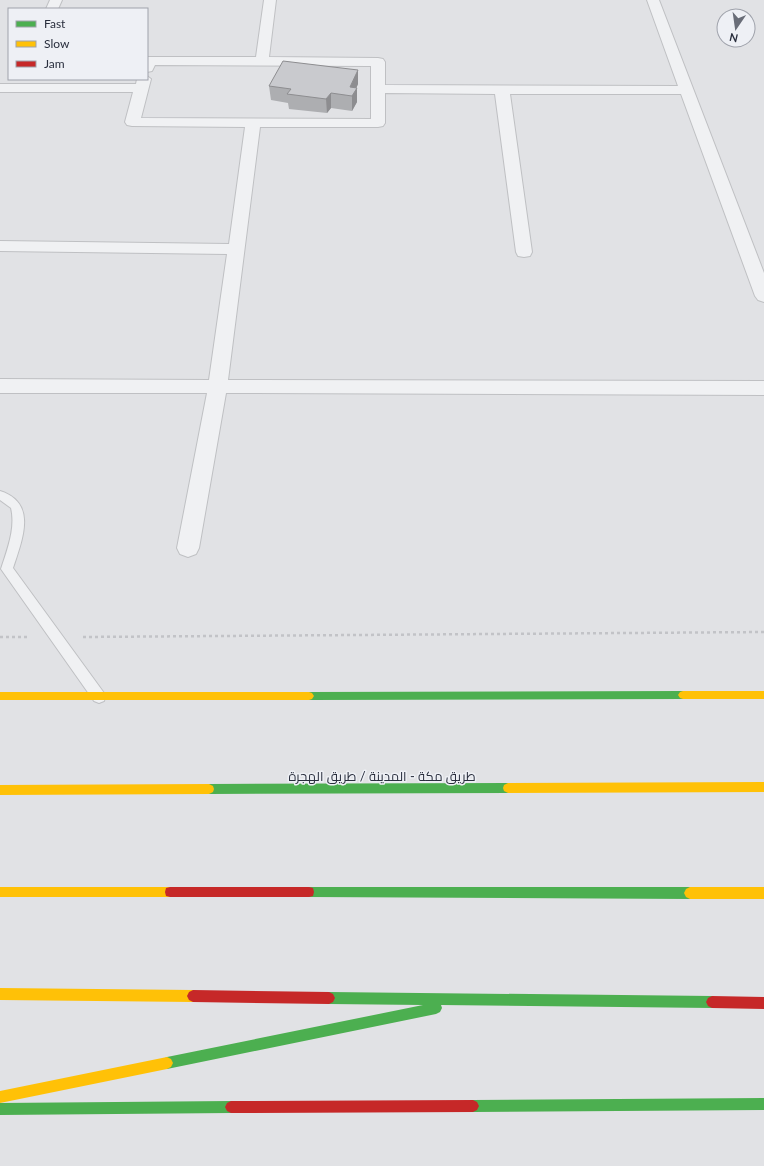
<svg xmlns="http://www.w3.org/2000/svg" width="764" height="1166" font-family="Lato,Cairo,sans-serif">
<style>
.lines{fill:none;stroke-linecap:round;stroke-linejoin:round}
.lane-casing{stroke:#bfc0c3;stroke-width:2}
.street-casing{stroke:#bfc0c3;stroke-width:2}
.path{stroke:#c2c3c7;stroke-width:2.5;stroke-dasharray:3 3;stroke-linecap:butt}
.lane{fill:#f0f1f3;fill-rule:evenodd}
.street{fill:#f0f1f3;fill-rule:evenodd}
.fast{fill:#4caf50;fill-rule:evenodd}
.slow{fill:#ffc107;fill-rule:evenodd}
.jam{fill:#c62828;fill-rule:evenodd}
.wall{fill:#adaeb1}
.shaded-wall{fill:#8d8d90}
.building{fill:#c9cace;stroke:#8d8d90}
.labels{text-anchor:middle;stroke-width:3;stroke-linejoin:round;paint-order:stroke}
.street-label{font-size:13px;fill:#292e3d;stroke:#eef0f5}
</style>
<rect width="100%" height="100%" fill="#e1e2e5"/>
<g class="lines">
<defs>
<path id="lane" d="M0,491C38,503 22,540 13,568L104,693L105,697L104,701L99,703L94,701L1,569C7,550 16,528 11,508L0,500Z"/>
<path id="street" d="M50,0H62L58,9H46Z
M264,0H276L269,57L378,58L383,59L385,62V85L678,86L647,0H659L764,273V302L758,300L755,296L681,94H510L532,252L530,256L524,257L518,256L516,252L495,94L385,93V123L383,126L378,127H260L228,380L764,381V395L226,393L199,548L196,554L188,557L180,554L177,548L207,393H0V379L209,380L227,254L0,251V241L229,244L245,127L132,126L127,125L125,122L133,92H0V84H136L137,79H147V76L151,79L141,118L371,119V66L155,65L152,71L147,72V57H256Z"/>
</defs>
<use href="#lane" class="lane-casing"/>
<use href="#street" class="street-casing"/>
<path class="path" d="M0,637H30
M83,637L764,632"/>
<use href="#lane" class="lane"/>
<use href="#street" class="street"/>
<path class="fast" d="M683,691L686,692L688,695L686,698L683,699L309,700L306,699L304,696L306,693L309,692Z
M508,783L512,785L513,788L512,791L508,793L209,794L205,792L204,789L205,786L209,784Z
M309,887H690L694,889L696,893L694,897L690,899L309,897L305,896L304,892L305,888Z
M329,992L712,996L716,998L718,1002L716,1006L712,1008L441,1005L442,1008L440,1012L436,1014L167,1069L163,1067L161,1063L163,1059L167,1057L423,1005L329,1004L325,1002L323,998L325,994Z
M764,1098V1110L473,1112L469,1110L467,1106L469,1102L473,1100Z
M231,1101L235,1103L237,1107L235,1111L231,1113L0,1115V1103Z"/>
<path class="slow" d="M683,691H764V699H683L680,698L678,695L680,692Z
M0,692H309L312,693L314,696L312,699L309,700H0Z
M764,782V792L508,793L504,791L503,788L504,785L508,783Z
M209,784L213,786L214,789L213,792L209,794L0,795V785Z
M0,887H170L174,888L175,892L174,896L170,897H0Z
M690,887H764V899H690L686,897L684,893L686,889Z
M0,988L193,990L197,992L199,996L197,1000L193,1002L0,1000Z
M167,1057L171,1059L173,1063L171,1067L167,1069L0,1103V1091Z"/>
<path class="jam" d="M170,887H309L313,888L314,892L313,896L309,897H170L166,896L165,892L166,888Z
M193,990L329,992L333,994L335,998L333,1002L329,1004L193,1002L189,1000L187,996L189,992Z
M712,996L764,997V1009L712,1008L708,1006L706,1002L708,998Z
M473,1100L477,1102L479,1106L477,1110L473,1112L231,1113L227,1111L225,1107L227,1103L231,1101Z"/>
</g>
<path class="wall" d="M358,70V84L356,88L357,102L352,111L331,108L327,113L289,109L288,103L271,100L269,86Z"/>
<path class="shaded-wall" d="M358,70V84L355,91L357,88V102L352,111V96L350,87Z
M331,93V108L327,113L326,99Z"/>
<path class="building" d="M283,61L358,70L350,87L357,88L352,96L331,93L326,99L287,94L291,89L269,86Z"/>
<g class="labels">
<g class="street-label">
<text x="382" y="781">طريق مكة - المدينة / طريق الهجرة</text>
</g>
</g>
<rect x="8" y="8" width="140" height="72" fill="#eef0f5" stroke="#9fa2ab"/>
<rect x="16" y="21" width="20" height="6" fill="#4caf50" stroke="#9fa2ab"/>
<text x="44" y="28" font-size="12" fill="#292e3d">Fast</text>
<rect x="16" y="41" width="20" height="6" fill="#ffc107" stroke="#9fa2ab"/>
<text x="44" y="48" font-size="12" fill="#292e3d">Slow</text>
<rect x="16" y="61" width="20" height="6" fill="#c62828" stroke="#9fa2ab"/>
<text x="44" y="68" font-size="12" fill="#292e3d">Jam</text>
<g transform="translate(736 28) rotate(193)"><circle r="19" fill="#eef0f5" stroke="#9fa2ab"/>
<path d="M0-3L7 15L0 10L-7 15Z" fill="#696d78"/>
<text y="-6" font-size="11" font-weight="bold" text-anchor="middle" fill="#292e3d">N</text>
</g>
</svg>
